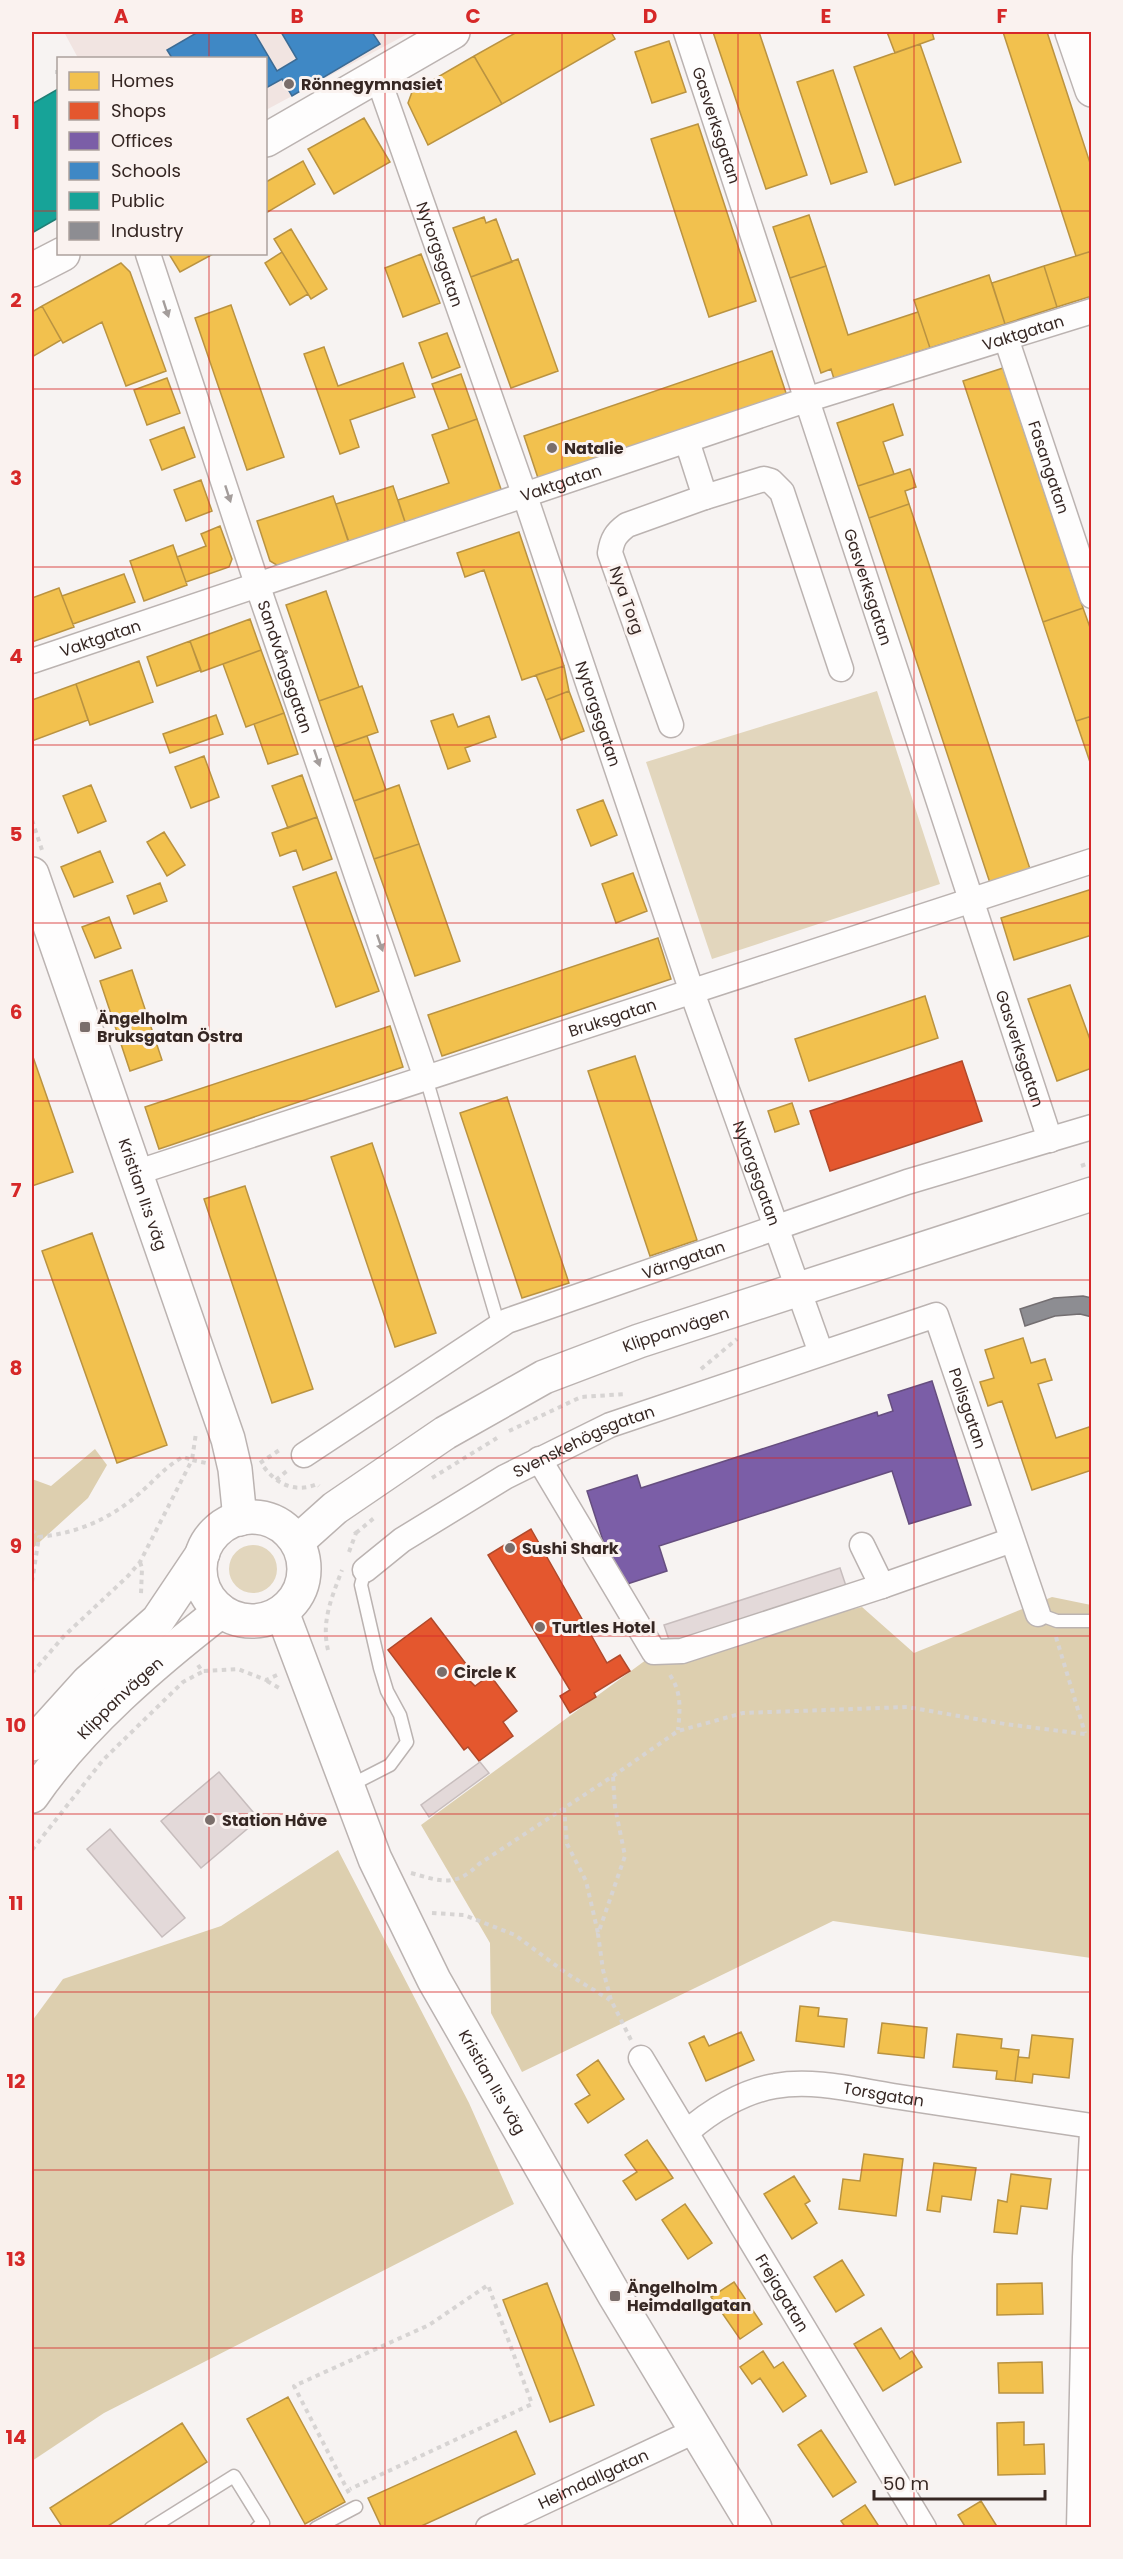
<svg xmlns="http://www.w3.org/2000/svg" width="1123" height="2559" font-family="Poppins,sans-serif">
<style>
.built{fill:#f1e4e1}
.green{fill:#e2d6bd}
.forest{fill:#ddcfaf}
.homes{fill:#f2c14e;stroke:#ba9341;stroke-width:1.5}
.shops{fill:#e4572e;stroke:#b0492b;stroke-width:1.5}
.offices{fill:#7b5ea7;stroke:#664e7f;stroke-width:1.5}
.schools{fill:#3f88c5;stroke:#3c6b94;stroke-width:1.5}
.public{fill:#17a398;stroke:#207e75;stroke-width:1.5}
.industry{fill:#8d8d92;stroke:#736e71;stroke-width:1.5}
.building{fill:#e3d9d9;stroke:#c7bdbd;stroke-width:1.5}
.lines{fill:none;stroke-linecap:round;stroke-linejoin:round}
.lane-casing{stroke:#bbb3b1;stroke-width:15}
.street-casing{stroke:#bbb3b1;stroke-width:27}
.secondary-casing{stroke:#bbb3b1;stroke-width:36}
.path{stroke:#d7d4d3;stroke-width:4;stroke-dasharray:4.5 4.5;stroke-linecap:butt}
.lane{stroke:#fefdfd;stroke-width:12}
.street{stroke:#fefdfd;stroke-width:24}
.secondary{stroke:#fefdfd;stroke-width:33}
.oneway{fill:#a49d9b}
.grid{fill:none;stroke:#d62828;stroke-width:1.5;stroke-opacity:0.55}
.poi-dot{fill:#7a6e6b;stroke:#faf2ef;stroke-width:2}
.labels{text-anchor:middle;stroke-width:6;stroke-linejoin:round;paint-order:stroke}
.poi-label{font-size:16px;font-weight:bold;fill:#362723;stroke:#faf2ef;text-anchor:start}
.street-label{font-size:16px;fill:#362723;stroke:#faf2ef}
.neatline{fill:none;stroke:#d62828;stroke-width:2}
.grid-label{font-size:20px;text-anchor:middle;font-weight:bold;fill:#d62828}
</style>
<rect width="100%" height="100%" fill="#f7f3f2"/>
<path class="built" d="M64,32H411L266,110V58H78Z"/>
<path class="green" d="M877,691L940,884L712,959L646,762Z
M229 1569a24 24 0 1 1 48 0a24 24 0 1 1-48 0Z"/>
<path class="forest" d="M95,1449L107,1465L88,1498L32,1549V1479L51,1486Z
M1052,1597L1091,1605V1958L833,1921L522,2072L491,2013L490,1943L421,1825L650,1657L862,1607L914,1653Z
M338,1850L469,2103L514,2204L104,2413L32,2461V2021L63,1979L221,1926Z"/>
<path class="homes" d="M517,32H611L615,39L502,104L474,56Z
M713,32H759L807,175L766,189Z
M887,32H932L934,39L895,53Z
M1003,32H1047L1092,169V251L1076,256Z
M669,41L686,92L652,103L635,52Z
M920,44L961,162L895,185L854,67Z
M474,56L502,104L428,145L408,103L412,92Z
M833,70L867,172L831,184L797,82Z
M364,118L390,162L334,194L308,149Z
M698,124L756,301L709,317L651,139Z
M303,161L315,184L266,213V182Z
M809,215L826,266L790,278L773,227Z
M484,217L486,223L496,219L512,262L471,277L453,228Z
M291,229L327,289L311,299L274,239Z
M1092,251V296L1057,307L1044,266Z
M282,252L308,294L290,305L265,263Z
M169,254H213L180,272Z
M421,254L440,303L403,317L385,268Z
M518,259L558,371L511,388L471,277Z
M121,263L130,272L166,371L126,386L102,322L63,343L42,306Z
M826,266L848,335L918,312L930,348L834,379L831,369L821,373L790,278Z
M1044,266L1057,307L1005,324L992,283Z
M989,275L1005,324L930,348L914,300Z
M231,305L284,457L247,470L195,318Z
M42,306L61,340L32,357V312Z
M447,333L460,367L432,378L419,343Z
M324,347L338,386L403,363L415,397L350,420L359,447L340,454L304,354Z
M772,351L787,396L539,481L524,436Z
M1003,368L1083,608L1043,622L963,381Z
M461,374L477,419L449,429L432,384Z
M167,378L180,413L147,425L134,390Z
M893,404L903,435L883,442L894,474L858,486L837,423Z
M477,419L502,492L408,531L398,500L449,483L432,435Z
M184,427L195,457L162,470L150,440Z
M910,469L916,487L905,491L909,504L869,518L858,486Z
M201,480L212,511L186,521L174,490Z
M393,486L408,531L351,550L336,504Z
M333,496L350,545L280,567L270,561L257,521Z
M909,504L1032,875L992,889L869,518Z
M220,526L232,559L229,567L186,582L177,557L206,546L201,534Z
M519,532L564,666L522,680L484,570L465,577L457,553Z
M173,545L187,585L144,601L130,561Z
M124,574L135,602L73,624L62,596Z
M59,588L74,627L32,642V598Z
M326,591L359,687L319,701L286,605Z
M1083,608L1092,633V716L1076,721L1043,622Z
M250,619L261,650L201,672L190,641Z
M190,641L201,670L157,686L147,657Z
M261,650L284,713L246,727L223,664Z
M139,661L153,702L90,725L76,684Z
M564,666L569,691L546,700L536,675Z
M76,684L88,720L32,741V700Z
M362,686L378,732L335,747L319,701Z
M569,691L584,731L561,740L546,700Z
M284,713L298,754L268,764L254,724Z
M453,714L458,727L489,716L496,737L465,748L470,761L448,769L431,721Z
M216,715L223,734L170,753L163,734Z
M1092,716V768L1076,721Z
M367,736L386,790L354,801L335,747Z
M204,756L219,797L191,808L175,767Z
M302,775L317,817L288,828L272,786Z
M91,785L106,821L78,833L63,796Z
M399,785L419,844L374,859L354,801Z
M603,800L617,835L591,846L577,810Z
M317,817L332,859L303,870L296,850L280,856L272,833Z
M164,832L185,865L167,876L147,842Z
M419,844L460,961L415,976L374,859Z
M100,851L113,882L74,897L61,867Z
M336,872L379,991L336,1007L293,887Z
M633,873L647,911L616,923L602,884Z
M160,883L167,901L134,914L127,896Z
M1092,889V935L1014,960L1001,918Z
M109,917L121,948L95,958L82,927Z
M658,938L671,979L442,1056L428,1015Z
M132,970L162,1060L130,1071L100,981Z
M1070,985L1092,1045V1068L1057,1081L1028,999Z
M925,996L938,1038L809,1081L795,1039Z
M390,1026L403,1067L159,1149L145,1107Z
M32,1054L73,1172L32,1186Z
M635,1056L697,1240L650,1256L588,1071Z
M507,1097L569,1283L522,1298L460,1113Z
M792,1103L799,1124L775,1132L768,1111Z
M372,1143L436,1333L395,1347L331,1157Z
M245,1186L313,1389L272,1403L204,1199Z
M92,1233L167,1445L117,1463L42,1251Z
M1023,1338L1031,1363L1045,1359L1052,1380L1038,1384L1056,1438L1092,1426V1470L1032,1490L1002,1401L988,1406L980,1382L994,1378L985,1350Z
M800,2006L819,2008L818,2016L847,2019L844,2047L796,2041Z
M882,2023L927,2028L924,2058L878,2053Z
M741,2032L754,2060L706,2081L689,2043L704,2036L709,2046Z
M957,2034L1002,2039L1001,2048L1019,2050L1015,2081L996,2079L997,2071L953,2067Z
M1032,2035L1073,2039L1069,2078L1033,2074L1032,2083L1015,2081L1018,2057L1029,2058Z
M598,2060L624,2099L588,2123L575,2104L590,2095L577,2075Z
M647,2140L673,2178L636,2200L623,2181L637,2172L625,2155Z
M864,2154L903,2159L896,2216L839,2209L843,2179L860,2181Z
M934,2163L976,2168L971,2200L942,2196L940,2212L927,2210Z
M1011,2174L1051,2179L1047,2209L1021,2206L1017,2234L994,2232L998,2200L1007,2202Z
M794,2176L810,2201L805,2204L817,2223L792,2239L764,2194Z
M685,2204L712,2243L688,2259L662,2220Z
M842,2260L864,2295L836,2312L814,2277Z
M734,2282L762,2324L740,2339L711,2297Z
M547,2283L594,2405L550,2422L503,2300Z
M1042,2283L1043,2314L997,2315V2284Z
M881,2328L900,2359L912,2351L922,2367L883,2391L854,2344Z
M763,2351L774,2368L783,2362L806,2396L783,2412L760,2378L752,2384L740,2367Z
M1042,2362L1043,2393H999L998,2363Z
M288,2397L345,2502L305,2524L247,2419Z
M1024,2422V2445L1044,2444L1045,2474L998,2475L997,2423Z
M182,2423L207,2462L105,2528H63L50,2508Z
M821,2430L856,2482L833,2497L798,2445Z
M516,2431L535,2474L417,2528H382L368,2498Z
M981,2501L998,2528H966L958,2515Z
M865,2505L880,2528H846L841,2521Z"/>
<path class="shops" d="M962,1061L982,1121L830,1171L810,1111Z
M531,1529L607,1663L620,1655L630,1671L594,1693L596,1697L570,1713L560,1696L570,1690L488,1555Z
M431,1618L476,1677L470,1681L475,1686L490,1675L517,1711L503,1722L513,1736L479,1761L468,1747L464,1750L388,1650Z"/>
<path class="offices" d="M932,1381L971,1505L909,1524L892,1471L659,1546L667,1571L618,1587L587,1491L637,1475L641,1488L877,1412L878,1416L893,1411L888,1395Z"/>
<path class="schools" d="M198,32H254L277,71L297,59L281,32H372L380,44L292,96L282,79L266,88V58H172L167,50Z"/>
<path class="public" d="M58,89V218L32,233V104Z"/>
<path class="industry" d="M1083,1296L1092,1298V1317L1080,1314L1055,1316L1025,1326L1020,1309L1054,1298Z"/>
<path class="building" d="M840,1568L848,1592L672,1649L664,1625Z
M480,1762L489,1773L429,1817L421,1805Z
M219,1772L259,1819L201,1868L161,1821Z
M110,1829L185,1918L162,1937L87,1849Z"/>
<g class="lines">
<defs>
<path id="lane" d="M426,1078L499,1326
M1038,1614L1057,1621H1092
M349,1786L390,1765L407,1742L400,1715L387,1691L380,1668L361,1585L365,1570
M151,2528L234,2476L263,2523L257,2528
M316,2528L356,2507"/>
<g id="street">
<path id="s1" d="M686,32L1050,1140"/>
<path id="s2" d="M377,75L525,496L692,992L821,1353"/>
<path id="s3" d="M148,254L257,584L426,1078"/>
<path id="s4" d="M1006,338L1092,596"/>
<path d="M687,441L705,497L764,479L771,481L782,492L841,669"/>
<path id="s5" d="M32,661L809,399L1092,311"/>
<path d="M671,725L610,553C612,539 616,533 627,525L705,497"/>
<path id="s6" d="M135,1173L1092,861"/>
<path id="s7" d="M304,1455L507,1321L907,1182L1092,1127"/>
<path d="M539,1459L654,1652L682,1651L882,1586L1012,1540"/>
<path d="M862,1545L882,1586"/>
<path id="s8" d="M365,1570L402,1540L505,1477L610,1425L936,1315L1038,1614"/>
<path id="s9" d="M641,2058L924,2528"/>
<path id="s10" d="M687,2132C710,2111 744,2091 775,2086C813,2079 855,2090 893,2096C959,2106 1025,2116 1092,2126"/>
<path id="s11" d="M488,2528L697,2430"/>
<path d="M1079,2528L1085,2257L1092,2133"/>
</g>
<g id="secondary">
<path d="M1072,32L1092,90"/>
<path d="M266,140L453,32"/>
<path d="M32,270L63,254"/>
<path id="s12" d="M32,874L228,1439L235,1469L240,1519"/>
<circle cx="252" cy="1569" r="52"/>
<path id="s13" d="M297,1542L335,1508L445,1433L544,1377L639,1341L1092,1194"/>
<path id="s14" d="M282,1612L375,1859L434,1980L615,2296L755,2528"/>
<path d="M32,1744L88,1682L158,1620L203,1553"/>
<path id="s15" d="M32,1796C80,1726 154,1663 221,1611"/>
</g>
</defs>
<use href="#lane" class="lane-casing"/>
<use href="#street" class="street-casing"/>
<use href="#secondary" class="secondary-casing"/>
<path class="path" d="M55,72H58
M32,820L42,850
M1081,1166L1092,1162
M701,1369L737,1339
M509,1431L581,1397L626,1394
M260,1463L281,1449
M264,1467C277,1485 296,1493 317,1484L319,1486
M432,1478L497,1438
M276,1480L288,1470
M32,1530L39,1537
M356,1533L374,1518
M349,1552L356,1533L353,1529
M140,1562L142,1568L141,1594
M32,1582L39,1537C78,1533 110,1519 140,1493C154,1481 166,1466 183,1457L192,1460L196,1433
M1056,1637L1085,1733
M328,1650C321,1621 332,1597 342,1570
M198,1665L202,1671L238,1669L266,1680L277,1675
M32,1673L64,1636L128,1576L140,1562L192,1460L206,1463
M670,1675C682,1693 680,1710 678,1730
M267,1681L281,1689
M613,1777L615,1807L625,1856L598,1934L603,1970L611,2000L631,2040
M564,1808L567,1844L586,1881L598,1933
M32,1850L103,1760L183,1682L202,1672
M411,1873C440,1881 455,1888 479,1864L613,1776L678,1731L743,1713L907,1707L1005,1724L1092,1735
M432,1913L464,1915L515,1935L566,1973L610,2000
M349,2493L294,2386L429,2325L488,2285L532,2404L350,2489"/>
<use href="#lane" class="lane"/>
<use href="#street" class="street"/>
<use href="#secondary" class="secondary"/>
</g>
<defs><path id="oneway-solid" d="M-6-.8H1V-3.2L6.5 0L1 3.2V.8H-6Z" transform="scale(1.5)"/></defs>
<g class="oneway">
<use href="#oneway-solid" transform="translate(166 309) rotate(72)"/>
<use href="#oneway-solid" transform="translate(228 494) rotate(72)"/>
<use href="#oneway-solid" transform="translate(317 758) rotate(71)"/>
<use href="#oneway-solid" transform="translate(380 943) rotate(71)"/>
</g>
<path class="grid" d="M209,32V58M385,32V2528M562,32V2528M738,32V2528M914,32V2528M32,211H58M266,211H1092M209,254V2528M32,389H1092M32,567H1092M32,745H1092M32,923H1092M32,1101H1092M32,1280H1092M32,1458H1092M32,1636H1092M32,1814H1092M32,1992H1092M32,2170H1092M32,2348H1092"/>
<g class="poi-dot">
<circle cx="289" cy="84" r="6"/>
<circle cx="552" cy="448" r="6"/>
<rect x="79" y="1021" width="12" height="12" rx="3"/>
<circle cx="510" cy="1548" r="6"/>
<circle cx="540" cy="1627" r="6"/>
<circle cx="442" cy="1672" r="6"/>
<circle cx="210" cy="1820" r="6"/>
<rect x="609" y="2290" width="12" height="12" rx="3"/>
</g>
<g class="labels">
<g class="poi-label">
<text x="301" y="90">Rönnegymnasiet</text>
<text x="564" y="454">Natalie</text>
<text x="97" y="1024">Ängelholm<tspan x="97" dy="18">Bruksgatan Östra</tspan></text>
<text x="522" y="1554">Sushi Shark</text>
<text x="552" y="1633">Turtles Hotel</text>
<text x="454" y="1678">Circle K</text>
<text x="222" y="1826">Station Håve</text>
<text x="627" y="2293">Ängelholm<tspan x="627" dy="18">Heimdallgatan</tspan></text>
</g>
<g class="street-label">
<text dy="6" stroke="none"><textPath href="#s1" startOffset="98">Gasverksgatan</textPath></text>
<text dy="6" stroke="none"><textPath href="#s2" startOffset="190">Nytorgsgatan</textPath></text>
<text dy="6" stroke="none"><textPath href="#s5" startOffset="1044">Vaktgatan</textPath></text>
<text dy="6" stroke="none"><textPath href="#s4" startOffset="136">Fasangatan</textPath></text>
<text dy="6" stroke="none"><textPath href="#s5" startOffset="558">Vaktgatan</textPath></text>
<text dy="6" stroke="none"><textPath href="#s1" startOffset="584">Gasverksgatan</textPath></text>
<text transform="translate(627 600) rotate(70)" y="6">Nya Torg</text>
<text dy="6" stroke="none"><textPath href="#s5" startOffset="72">Vaktgatan</textPath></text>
<text dy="6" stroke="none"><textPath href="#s3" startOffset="435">Sandvångsgatan</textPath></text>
<text dy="6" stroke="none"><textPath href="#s2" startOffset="676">Nytorgsgatan</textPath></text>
<text dy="6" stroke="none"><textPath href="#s6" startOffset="502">Bruksgatan</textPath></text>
<text dy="6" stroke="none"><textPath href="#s1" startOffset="1070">Gasverksgatan</textPath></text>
<text dy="6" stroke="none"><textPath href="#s2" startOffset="1162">Nytorgsgatan</textPath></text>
<text dy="6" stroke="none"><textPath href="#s12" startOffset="339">Kristian II:s väg</textPath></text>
<text dy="6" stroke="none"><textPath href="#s7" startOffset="430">Värngatan</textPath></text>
<text dy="6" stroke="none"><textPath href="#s13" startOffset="438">Klippanvägen</textPath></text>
<text dy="6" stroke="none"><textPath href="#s8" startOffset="728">Polisgatan</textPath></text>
<text dy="6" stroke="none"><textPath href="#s8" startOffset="255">Svenskehögsgatan</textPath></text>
<text dy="6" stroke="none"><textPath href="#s15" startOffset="132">Klippanvägen</textPath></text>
<text dy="6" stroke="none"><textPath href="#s14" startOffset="516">Kristian II:s väg</textPath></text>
<text dy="6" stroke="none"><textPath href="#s10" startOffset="210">Torsgatan</textPath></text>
<text dy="6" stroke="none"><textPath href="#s9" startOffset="274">Frejagatan</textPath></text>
<text dy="6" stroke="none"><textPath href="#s11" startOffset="116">Heimdallgatan</textPath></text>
</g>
</g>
<rect width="1123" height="2559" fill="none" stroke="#faf2ef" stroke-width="66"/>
<rect x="57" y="57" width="210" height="198" fill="#faf2ef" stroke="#aca19d" stroke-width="1.5"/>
<rect x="69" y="72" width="30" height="18" fill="#f2c14e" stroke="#aca19d" stroke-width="1.5"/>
<text x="111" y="87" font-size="18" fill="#362723">Homes</text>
<rect x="69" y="102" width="30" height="18" fill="#e4572e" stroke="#aca19d" stroke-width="1.5"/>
<text x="111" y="117" font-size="18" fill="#362723">Shops</text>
<rect x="69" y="132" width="30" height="18" fill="#7b5ea7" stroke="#aca19d" stroke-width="1.5"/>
<text x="111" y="147" font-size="18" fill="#362723">Offices</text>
<rect x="69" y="162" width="30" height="18" fill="#3f88c5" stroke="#aca19d" stroke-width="1.5"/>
<text x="111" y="177" font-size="18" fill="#362723">Schools</text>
<rect x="69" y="192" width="30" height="18" fill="#17a398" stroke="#aca19d" stroke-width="1.5"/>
<text x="111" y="207" font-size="18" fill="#362723">Public</text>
<rect x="69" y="222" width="30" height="18" fill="#8d8d92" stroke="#aca19d" stroke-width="1.5"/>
<text x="111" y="237" font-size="18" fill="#362723">Industry</text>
<path d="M874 2490v9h171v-9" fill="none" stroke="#362723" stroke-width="3"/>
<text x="883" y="2490" font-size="18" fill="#362723" stroke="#faf2ef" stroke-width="4.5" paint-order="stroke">50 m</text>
<rect x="33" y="33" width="1057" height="2493" class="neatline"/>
<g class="grid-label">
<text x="121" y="23">A</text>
<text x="297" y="23">B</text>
<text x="473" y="23">C</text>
<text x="650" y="23">D</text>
<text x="826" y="23">E</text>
<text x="1002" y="23">F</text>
<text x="16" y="129">1</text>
<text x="16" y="307">2</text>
<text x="16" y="485">3</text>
<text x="16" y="663">4</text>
<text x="16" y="841">5</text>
<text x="16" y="1019">6</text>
<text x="16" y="1197">7</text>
<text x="16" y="1375">8</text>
<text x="16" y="1553">9</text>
<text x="16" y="1732">10</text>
<text x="16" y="1910">11</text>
<text x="16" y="2088">12</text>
<text x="16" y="2266">13</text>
<text x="16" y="2444">14</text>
</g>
</svg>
